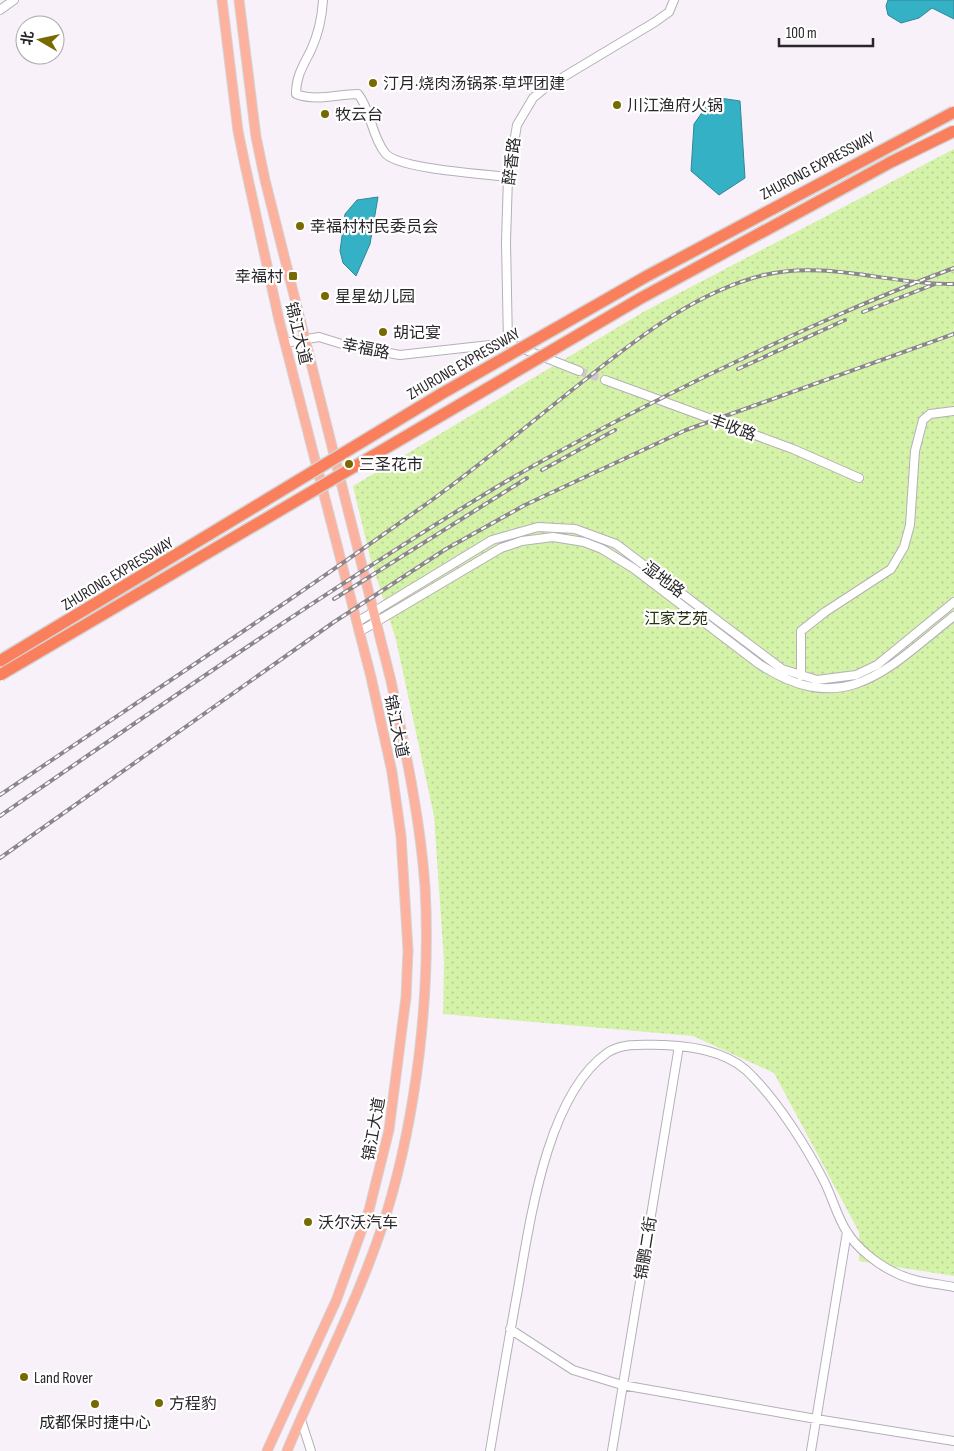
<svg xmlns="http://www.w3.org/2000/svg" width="954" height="1451" font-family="'Sofia Sans Condensed','Noto Sans SC',sans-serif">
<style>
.park{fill:url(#park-dots)}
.water{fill:#35b1c5;stroke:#318796}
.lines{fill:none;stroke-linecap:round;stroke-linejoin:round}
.minor-tunnel{stroke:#cec8d0;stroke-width:8;stroke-dasharray:8 4;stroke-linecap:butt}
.minor-casing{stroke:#b5afb8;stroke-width:10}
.major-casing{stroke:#d4d4d4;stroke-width:11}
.minor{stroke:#fff;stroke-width:8}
.major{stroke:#fcb29e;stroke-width:9}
.rail-casing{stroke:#8a868c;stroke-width:4}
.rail{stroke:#fff;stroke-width:2;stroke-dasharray:5.5;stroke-linecap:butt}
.highway-bridge-casing{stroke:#d4d4d4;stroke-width:14;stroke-linecap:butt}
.highway-bridge{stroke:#fa7f5d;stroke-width:11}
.poi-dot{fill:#766a01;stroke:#fff;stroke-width:2}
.labels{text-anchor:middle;stroke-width:4.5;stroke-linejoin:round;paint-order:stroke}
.poi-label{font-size:16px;fill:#282629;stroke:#fff;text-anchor:start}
.street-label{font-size:16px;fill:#282629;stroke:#fff}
.park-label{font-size:16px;fill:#263110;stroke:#fff}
</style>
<defs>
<pattern id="park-dots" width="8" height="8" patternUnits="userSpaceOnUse" patternTransform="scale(1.25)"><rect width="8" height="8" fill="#d5f3a8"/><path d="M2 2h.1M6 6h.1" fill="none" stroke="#b7d091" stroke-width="1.8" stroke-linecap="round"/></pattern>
</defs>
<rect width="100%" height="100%" fill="#f8f1fa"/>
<path class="park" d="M954,149V1276L859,1261V1232L774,1073L693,1036L443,1014L444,961L434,816L396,640L370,557L353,486L645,311Z"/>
<path class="water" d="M888,0H954V19L932,8L919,18L901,23L888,15L886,6Z
M713,97L740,101L745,178L719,195L691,171L694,124Z
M378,197L370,244L356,276L343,263L340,251L345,214L357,200Z"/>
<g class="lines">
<path class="minor-tunnel" d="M579,371L605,380"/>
<defs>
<path id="minor" d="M323,0C322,17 318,35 311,50C303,66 296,76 296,94C318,102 337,94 358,94C371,110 371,135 385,153C397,169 485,174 508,177
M0,10L14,0
M285,343L319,337L345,345L400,355L508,343L579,371
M508,343L506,242L508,177L517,125L533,98L545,88L655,22L669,12L674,0
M605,380L793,449L859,478
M357,622L492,540L538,527L575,529L616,544L782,669L817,680L856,675L877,665L954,602
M359,632L501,548L522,541L553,537L584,542L602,549L633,568L759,664C845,720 887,669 954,616
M801,676V631L825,612L891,569L904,547L910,525L915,451L923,420L930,414L954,411
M510,1329L573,1370L622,1385L816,1419L954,1441
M301,1420L311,1451
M490,1451C499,1397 508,1343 518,1289C530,1221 547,1095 607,1053C623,1042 646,1045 664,1045C695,1046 731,1052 753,1077C779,1104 806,1146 823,1179C832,1196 837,1217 847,1232C857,1248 877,1264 894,1272C912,1282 934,1283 954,1287
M612,1451L679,1046
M811,1451L847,1232"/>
<path id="major" d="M222,0L238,131L245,165L279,320L371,677L392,772L401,836L408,950L406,997L389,1130L369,1210L336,1301L267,1451
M239,0L256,137L265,180L391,681C405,749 420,817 425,886C431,992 417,1114 386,1215C360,1297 320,1372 287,1451"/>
</defs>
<use href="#minor" class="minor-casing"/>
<use href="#major" class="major-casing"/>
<use href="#minor" class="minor"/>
<use href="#major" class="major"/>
<defs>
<path id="rail" d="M863,312L935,284
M738,369L845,320
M542,470L615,430
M334,599L527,478
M0,795C146,696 293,600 436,497C487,460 536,418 586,379C639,337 696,292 764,275C827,260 891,285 954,284
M0,816C161,705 322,593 490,491C558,450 629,414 700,379C783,339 867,300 954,268
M0,858L334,622L446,549L525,505L686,430L954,334"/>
</defs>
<use href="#rail" class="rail-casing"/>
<use href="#rail" class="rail"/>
<defs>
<path id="highway-bridge" d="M0,661L441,394L647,276L954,112
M0,675L641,298L891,162L954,131"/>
</defs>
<use href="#highway-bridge" class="highway-bridge-casing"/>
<use href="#highway-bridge" class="highway-bridge"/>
</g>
<g class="poi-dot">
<circle cx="373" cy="83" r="5"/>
<circle cx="617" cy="105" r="5"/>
<circle cx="325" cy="114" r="5"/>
<circle cx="300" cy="226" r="5"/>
<rect x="288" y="271" width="10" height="10" rx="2.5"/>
<circle cx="325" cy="296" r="5"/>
<circle cx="383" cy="332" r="5"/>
<circle cx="349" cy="464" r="5"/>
<circle cx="308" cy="1222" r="5"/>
<circle cx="24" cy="1377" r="5"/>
<circle cx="159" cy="1403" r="5"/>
<circle cx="95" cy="1404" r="5"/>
</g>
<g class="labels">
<g class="poi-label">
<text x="383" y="89">汀月·烧肉汤锅茶·草坪团建</text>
<text x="627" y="111">川江渔府火锅</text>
<text x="335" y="120">牧云台</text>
<text x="310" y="232">幸福村村民委员会</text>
<text x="283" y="282" text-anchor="end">幸福村</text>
<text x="335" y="302">星星幼儿园</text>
<text x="393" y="338">胡记宴</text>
<text x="359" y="470">三圣花市</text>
<text x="318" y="1228">沃尔沃汽车</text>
<text x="34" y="1383">Land Rover</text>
<text x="169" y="1409">方程豹</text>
<text x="95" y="1428" text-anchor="middle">成都保时捷中心</text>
</g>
<g class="street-label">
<text transform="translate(511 161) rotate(-83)" y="6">醉香路</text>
<text transform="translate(817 165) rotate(-28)" y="6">ZHURONG EXPRESSWAY</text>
<text transform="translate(299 333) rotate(76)" y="6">锦江大道</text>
<text transform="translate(366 348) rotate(11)" y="6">幸福路</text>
<text transform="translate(463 363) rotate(-30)" y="6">ZHURONG EXPRESSWAY</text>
<text transform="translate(733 427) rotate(20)" y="6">丰收路</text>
<text transform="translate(117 573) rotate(-31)" y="6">ZHURONG EXPRESSWAY</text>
<text transform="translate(664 579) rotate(37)" y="6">湿地路</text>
<text transform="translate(397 726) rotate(78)" y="6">锦江大道</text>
<text transform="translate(373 1129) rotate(-80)" y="6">锦江大道</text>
<text transform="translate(645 1248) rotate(-81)" y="6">锦鹏二街</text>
</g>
<g class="park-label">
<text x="676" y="624">江家艺苑</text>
</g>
</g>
<g transform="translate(40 40) rotate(279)"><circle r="24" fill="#ffffff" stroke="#a9a8a9"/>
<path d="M0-4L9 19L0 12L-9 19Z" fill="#766a01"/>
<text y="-8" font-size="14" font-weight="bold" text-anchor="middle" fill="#282629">北</text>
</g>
<path d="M779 38v8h94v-8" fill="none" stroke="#282629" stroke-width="2.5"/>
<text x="786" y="38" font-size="15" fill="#282629" stroke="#ffffff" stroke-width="4" paint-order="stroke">100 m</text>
</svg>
